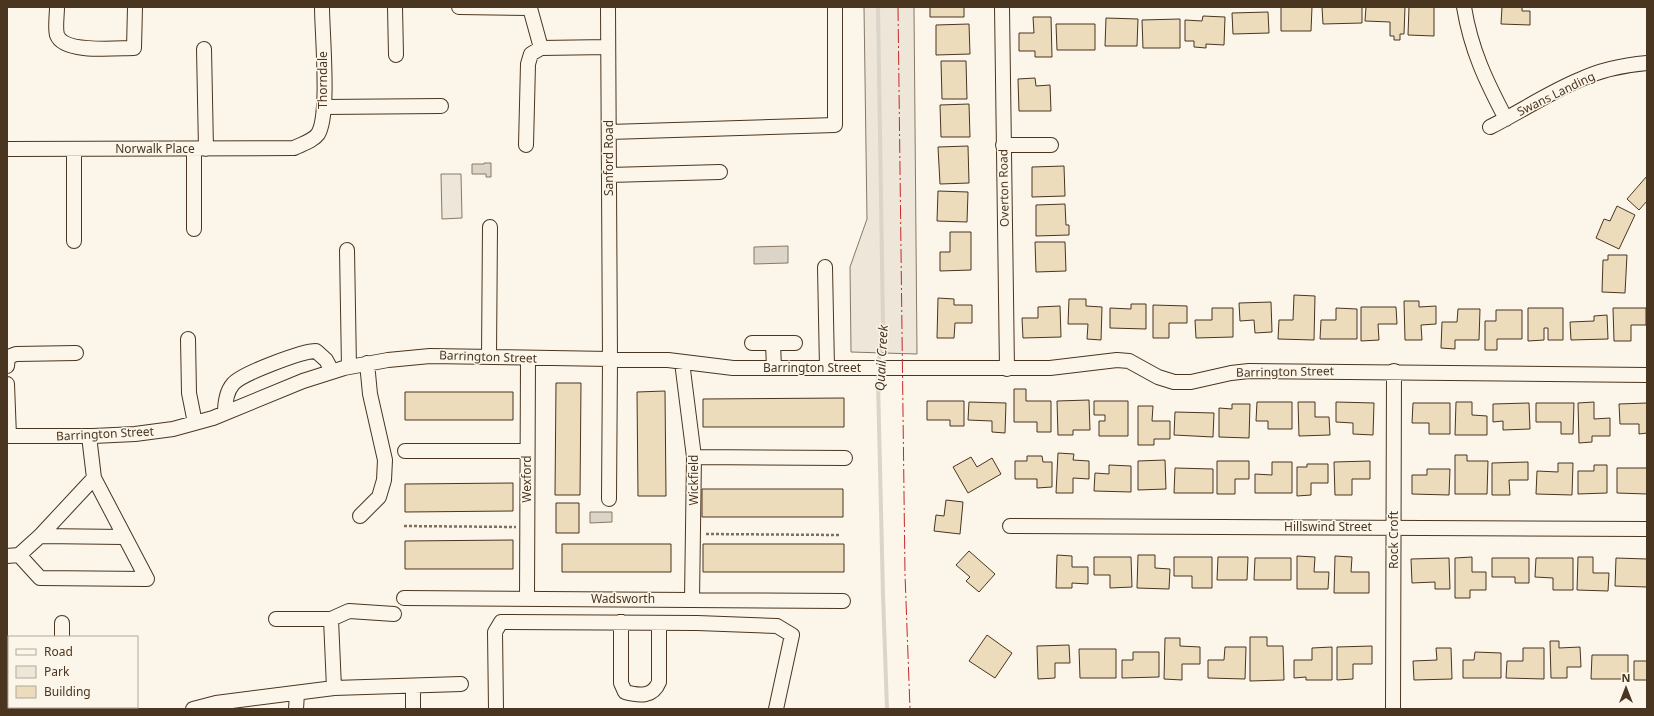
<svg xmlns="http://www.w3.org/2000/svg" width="1654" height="716" font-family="'Noto Sans',sans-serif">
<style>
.green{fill:#ede6d9;stroke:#887966}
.water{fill:#dcd4c6;stroke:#887966}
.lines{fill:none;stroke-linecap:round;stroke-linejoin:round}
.stream{stroke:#dcd4c6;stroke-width:4}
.building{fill:#ecdcbc;stroke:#4a3520}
.minor-casing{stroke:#4a3520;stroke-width:16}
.path{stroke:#7f6f5c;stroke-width:2.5;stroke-dasharray:3 2;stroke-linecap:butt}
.minor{stroke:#fbf6e9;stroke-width:14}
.power{stroke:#c62828;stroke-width:1;stroke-dasharray:14 3 2 3;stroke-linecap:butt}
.labels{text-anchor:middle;stroke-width:3;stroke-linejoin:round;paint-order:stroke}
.street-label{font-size:12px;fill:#4a3520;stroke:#fbf6e9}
.water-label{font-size:13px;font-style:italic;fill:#4a3520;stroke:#fbf6e9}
</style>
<rect width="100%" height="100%" fill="#fbf6e9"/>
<path class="green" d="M864,7H914L917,354L851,352L850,267L867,219Z
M441,174H461L462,218L442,219Z"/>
<path class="water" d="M484,163H491V177H486V174H472V164H484Z
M788,246V263L754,264V247Z
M590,512H612V522L590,523Z"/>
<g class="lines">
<path class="stream" d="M878,7L883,326L879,359L878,382L883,595L887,709"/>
</g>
<path class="building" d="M930,7H964V17H930Z
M1281,7H1312L1311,31H1281Z
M1322,7H1362V23L1323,24Z
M1366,7H1405L1404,34H1400V40H1394V36H1390V22L1365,21Z
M1409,7H1434V36L1408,35Z
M1502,7H1522V11H1530V25L1501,24Z
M1268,12L1269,33L1233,34L1232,13Z
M1203,16L1225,17L1224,45L1206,44V48L1194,47V41H1185V20L1202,21Z
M1033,17H1051L1052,57H1035V51H1019V33H1034Z
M1106,18L1138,19L1137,46H1105Z
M1180,19V48H1143L1142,20Z
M969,24L970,54L936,55V25Z
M1056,24H1095V50H1057Z
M941,61H966L967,99H942Z
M1035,78L1036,86L1050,85L1051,111H1019L1018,79Z
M969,104L970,137H941L940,105Z
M968,146L969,183L940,184L938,147Z
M1064,166L1065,196L1032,197V167Z
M1647,176V201L1639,210L1627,199Z
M938,191L968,192L967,222L937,221Z
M1065,204L1066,225H1069V235L1036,236V205Z
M1617,206L1635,215L1619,249L1596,238L1604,219L1610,221Z
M950,232H971V270L940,271V252H950Z
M1035,242H1065L1066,271L1036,272Z
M1608,255H1627L1625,293L1602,292L1603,260H1608Z
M1294,295L1315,296L1314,340L1278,339L1279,320H1293Z
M938,298L954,299V305H972V323H955L954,338H937Z
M1069,299H1086V306L1102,307L1101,340L1087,339L1088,324H1068Z
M1404,301H1419V307L1436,306V324L1421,325L1422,340H1405Z
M1271,302L1272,332L1255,333L1254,320L1240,321L1239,303Z
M1131,304H1146V329L1110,328V308L1131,309Z
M1153,305L1187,306V323H1169V338H1153Z
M1060,306L1061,337L1023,338L1022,318H1038V307Z
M1361,307H1396L1397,324H1378L1379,340L1361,341Z
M1212,308H1233V337L1196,338L1195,320H1212Z
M1336,308L1357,309V339H1320L1321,320H1336Z
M1528,308H1563V340H1548V328H1544V340L1528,341Z
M1613,308H1646V325H1631V341H1614Z
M1458,309H1480L1479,340H1455V349L1441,348L1442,322H1457Z
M1496,310H1522V339H1497V350H1485V321H1496Z
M1607,315L1608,339L1571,340L1570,322L1594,321V316Z
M556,383H581L580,495H555Z
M1014,389H1026V401H1051V432H1037V422H1014Z
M665,391L666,496H638L637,392Z
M405,392H513V420H405Z
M844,398V427H703V399Z
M1089,400L1090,430H1073V435H1058L1057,401Z
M927,401H964V426H950V420H927Z
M1094,401H1128V436H1099V421H1105V415H1094Z
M969,402L1006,403L1005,433L992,432V421L968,420Z
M1257,402H1292V429H1268V421H1256Z
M1298,402H1315V417H1329L1330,435L1299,436Z
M1336,402L1374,403L1373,435L1353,434V423L1336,422Z
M1456,402H1472V415L1487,416V435H1455Z
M1594,402V419L1610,418V436H1592V442L1579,443L1578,403Z
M1413,403H1450V434H1429V423H1412Z
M1529,403L1530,429L1503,430V421L1493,422V404Z
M1536,403H1574L1573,434H1561V422H1536Z
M1647,403V433L1639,434V424H1620L1619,404Z
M1232,404H1250L1249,438L1219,437V408L1232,409Z
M1138,406H1153L1152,421H1170V439H1154V445H1138Z
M1175,412L1214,413L1213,437L1174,435Z
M1058,453L1074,454L1073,460L1089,461V479L1073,478V493H1056Z
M1455,455H1467V461H1488L1487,494H1455Z
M1027,456H1042L1043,462H1052V487L1037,488V479H1015V461H1027Z
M971,457L977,467L992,458L1001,474L968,493L953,467Z
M1165,460L1166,489L1138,490V461Z
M1217,461H1249V479H1235V494H1217Z
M1370,461V479H1352V495H1335L1334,462Z
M1272,462H1292V493H1255V474L1272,475Z
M1528,462V480H1509L1510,495H1492V463Z
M1558,463H1573L1572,495L1536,494L1537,471L1558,472Z
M1307,464H1328V483H1311V495L1297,496V467H1307Z
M1109,465L1131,466V492L1094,491L1095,473L1109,474Z
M1594,465H1607V493L1578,494V471H1594Z
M1175,468L1213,469V493H1174Z
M1617,468H1647V494L1617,493Z
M1427,469H1450L1449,495L1412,494V475H1427Z
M513,483V511L405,512V484Z
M702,489H843V517H702Z
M946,500L963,502L960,534L934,531L936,515L944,516Z
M556,503H579V533H556Z
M513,540V569H405V541Z
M562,544H671V572H562Z
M703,544H844V572H703Z
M969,551L995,574L979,592L966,581L970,577L956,565Z
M1057,555L1072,556V567H1088V584L1072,583V588H1056Z
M1138,555H1155V568L1170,569L1169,589L1137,588Z
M1297,556L1315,557L1314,572H1329L1328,589H1297Z
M1335,556L1352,557L1351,572H1369V593H1334Z
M1094,557H1131L1132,587L1110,588V575H1094Z
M1174,557H1212V588H1192V576H1174Z
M1218,557H1248L1247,580H1217Z
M1472,557V572H1486V590H1470V598H1455V558Z
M1578,557H1593V573H1609L1608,591L1577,590Z
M1255,558H1291V580H1254Z
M1449,558L1450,589H1435V582L1412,583L1411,559Z
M1492,558H1529V583H1515V577H1492Z
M1536,558H1573V590H1553V578L1535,577Z
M1616,558L1647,559V587L1615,586Z
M987,635L1012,653L995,678L969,661Z
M1250,637H1267V646H1283L1284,680L1250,681Z
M1165,638H1180V646L1200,647V664H1182V680L1164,679Z
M1550,641H1559V648L1580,647L1581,667H1567V678H1551Z
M1069,645L1070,663H1055V678L1038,679L1037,646Z
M1372,646V664H1353V679L1337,680V647Z
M1225,647H1246L1245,679L1208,678V660H1224Z
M1332,647V680H1306V677L1294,678V660H1312V648Z
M1436,648H1451L1452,679L1414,680L1413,661L1437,660Z
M1523,648H1544V679L1506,678L1507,661H1523Z
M1079,649H1116V678H1080Z
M1133,652H1159V677L1122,678V660H1133Z
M1475,652L1501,653V678H1463V660H1474Z
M1592,655H1628V679H1591Z
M1634,661H1647V680H1634Z"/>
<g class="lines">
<defs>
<path id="minor" d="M57,7C57,15 55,28 57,35C64,54 117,48 134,48L135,7
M395,7L396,55
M459,7L530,8L541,48L608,47
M608,7L610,360L609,499
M1002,7L1007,369
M1464,7C1471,50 1486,81 1506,119
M204,49L206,149
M324,107L441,106
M1490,127C1520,112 1548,93 1579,80C1600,70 1624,65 1647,63
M609,132L835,125V7
M526,145L528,64L531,54L541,48
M1003,145H1051
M7,149L294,148C302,144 313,141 318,134C330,115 322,33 322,7
M74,149V241
M194,149V229
M609,175L720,172
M347,250L349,367
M825,267L827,368
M188,339L189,393L195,423
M752,343H795
M773,343L774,368
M489,357L490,227
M682,362L694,457L692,600
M7,366L8,357L16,354L76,353
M7,384L9,436
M225,413C225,403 226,392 233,384C241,374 302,351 316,351L326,360L332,371
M7,436H93L135,434L173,429L213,418L303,381L344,368L388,360L430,356L668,360L733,368H1050L1117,360L1129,361L1158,377L1174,382H1191L1231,373L1249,371L1647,375
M405,451H527
M694,457L845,458
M360,516L379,497L384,480L385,460L370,394L367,363
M1010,526L1647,529
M40,536L124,537
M19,555L40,536L94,478
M7,556L19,555L40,578L147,579L94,478L89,436
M404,598L843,601
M527,599L528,358
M276,619H331L334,688
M331,619L349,611L394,614
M621,622V683L625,692C640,696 653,697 659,682V623
M62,637V623
M413,686V709
M61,709V707
M193,709L216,703L334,688L461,684
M296,709L297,693
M496,709L495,632L501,622L697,623L777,626L792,635L776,709
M1393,709L1394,371"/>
</defs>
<use href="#minor" class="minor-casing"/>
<path class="path" d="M404,526L516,527
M706,534L840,535"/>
<use href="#minor" class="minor"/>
<path class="power" d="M898,7L905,574L910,709"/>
</g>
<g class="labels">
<g class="street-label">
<text transform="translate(323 80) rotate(-90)" y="4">Thorndale</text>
<text transform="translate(1556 94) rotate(-26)" y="4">Swans Landing</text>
<text x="155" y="153">Norwalk Place</text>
<text transform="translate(609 158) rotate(-90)" y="4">Sanford Road</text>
<text transform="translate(1004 188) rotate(-91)" y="4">Overton Road</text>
<text transform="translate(488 357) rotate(2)" y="4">Barrington Street</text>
<text x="812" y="372">Barrington Street</text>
<text transform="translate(1285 372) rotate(-1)" y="4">Barrington Street</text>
<text transform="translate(105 434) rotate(-3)" y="4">Barrington Street</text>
<text transform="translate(527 479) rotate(-90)" y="4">Wexford</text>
<text transform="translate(694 480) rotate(-90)" y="4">Wickfield</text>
<text x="1328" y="531">Hillswind Street</text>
<text transform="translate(1394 540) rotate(-90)" y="4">Rock Croft</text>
<text x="623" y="603">Wadsworth</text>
</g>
<g class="water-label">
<text transform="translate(881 358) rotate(-87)" y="5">Quail Creek</text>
</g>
</g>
<rect width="1654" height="716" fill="none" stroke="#4a3520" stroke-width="16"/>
<rect x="8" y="636" width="130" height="72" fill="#fbf6e9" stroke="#b4a999"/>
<rect x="16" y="649" width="20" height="6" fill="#fbf6e9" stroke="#b4a999"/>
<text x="44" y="656" font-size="12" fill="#4a3520">Road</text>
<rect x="16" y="666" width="20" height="12" fill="#ede6d9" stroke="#b4a999"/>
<text x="44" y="676" font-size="12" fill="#4a3520">Park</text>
<rect x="16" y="686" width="20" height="12" fill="#ecdcbc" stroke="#b4a999"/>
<text x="44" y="696" font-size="12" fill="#4a3520">Building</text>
<g transform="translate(1626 688)" stroke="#fbf6e9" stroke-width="3" paint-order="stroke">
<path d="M0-3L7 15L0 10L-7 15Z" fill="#4a3520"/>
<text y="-6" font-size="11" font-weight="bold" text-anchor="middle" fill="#4a3520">N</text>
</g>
</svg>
